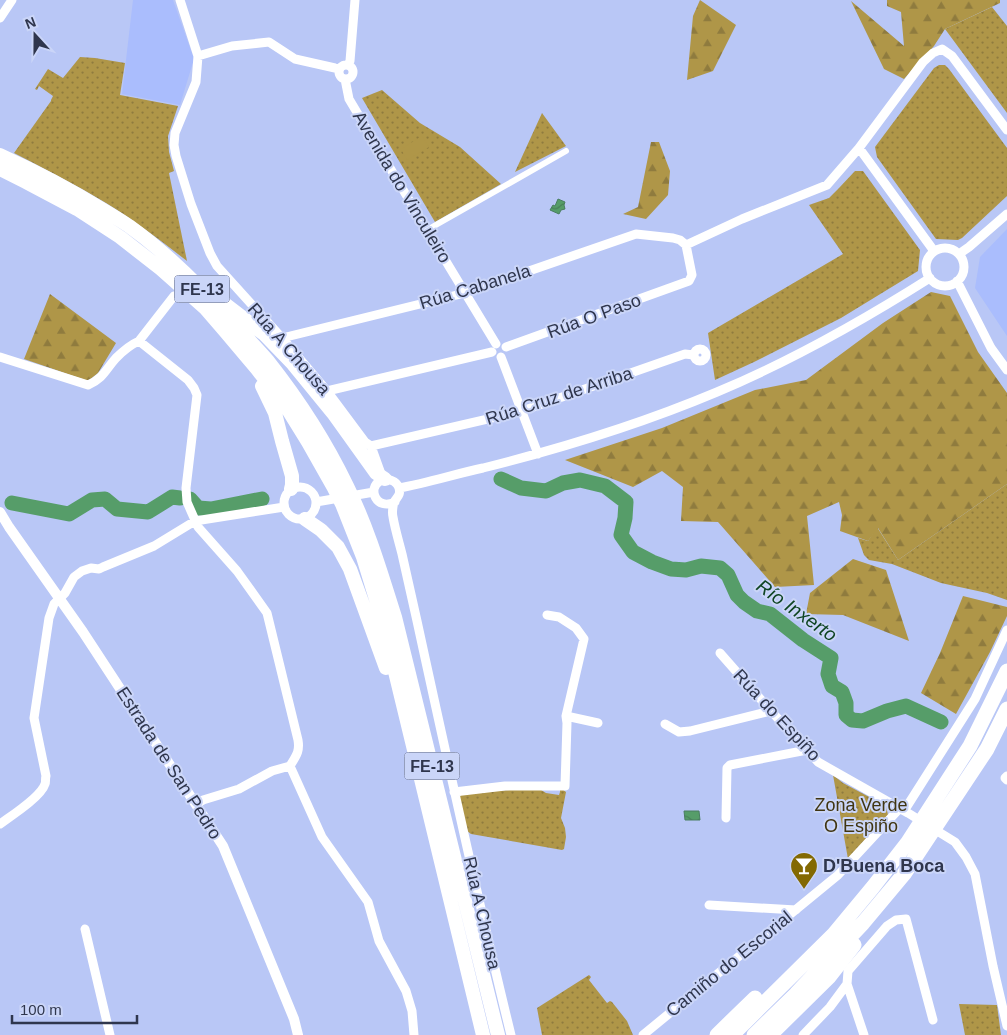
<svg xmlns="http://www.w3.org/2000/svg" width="1007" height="1035" font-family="Helvetica,sans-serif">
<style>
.built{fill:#aabdfd}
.grass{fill:url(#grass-dots)}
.forest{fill:url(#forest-firs)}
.pitch{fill:#af9648}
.water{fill:url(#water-waves);stroke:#4a7e61}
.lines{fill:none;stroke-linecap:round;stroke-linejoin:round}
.river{stroke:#569d69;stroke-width:15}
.pedestrian{stroke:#fff;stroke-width:6}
.minor{stroke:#fff;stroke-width:9}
.tertiary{stroke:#fff;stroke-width:10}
.trunk{stroke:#fff;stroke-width:14}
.motorway{stroke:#fff;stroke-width:15}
.labels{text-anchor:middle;stroke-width:4;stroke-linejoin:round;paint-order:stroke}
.shield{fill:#cad5f8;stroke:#5e6680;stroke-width:1}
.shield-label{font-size:16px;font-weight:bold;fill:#2f364d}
.street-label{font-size:18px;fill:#2f364d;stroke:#cad5f8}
.park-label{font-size:18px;fill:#403511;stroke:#cad5f8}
.poi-label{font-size:18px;font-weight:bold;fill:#2f364d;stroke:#cad5f8;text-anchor:start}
.water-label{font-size:19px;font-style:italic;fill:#0e4422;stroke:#cad5f8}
</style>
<defs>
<pattern id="grass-dots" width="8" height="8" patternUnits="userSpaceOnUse" patternTransform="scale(1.25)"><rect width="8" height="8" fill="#af9648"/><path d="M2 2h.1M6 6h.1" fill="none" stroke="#8f7b3e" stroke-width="1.8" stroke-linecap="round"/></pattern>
<pattern id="forest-firs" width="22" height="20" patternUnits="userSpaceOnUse" patternTransform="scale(1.25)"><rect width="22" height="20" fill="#af9648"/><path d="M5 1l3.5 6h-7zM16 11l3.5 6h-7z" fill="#8f7b3e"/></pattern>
<pattern id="water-waves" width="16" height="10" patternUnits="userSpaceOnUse" patternTransform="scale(1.25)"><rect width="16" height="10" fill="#569d69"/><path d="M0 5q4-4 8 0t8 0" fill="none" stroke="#488159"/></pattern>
</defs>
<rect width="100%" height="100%" fill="#b9c7f6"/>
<path class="built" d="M133,0H173L194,59L180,105L122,94Z
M1007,229V336L975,288L980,257Z"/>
<path class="grass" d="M992,7L1007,26V113L945,29Z
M80,57L95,58L125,63L120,95L178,106L168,136L169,152L174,171L169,173L187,261C161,241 134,220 106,203C76,185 45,169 14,153L51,101V100L53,96L39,86L37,90L35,89L48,69L63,78Z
M939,65H945L949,69L1007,148V196L962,238L958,240L936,239L877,157L875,147L934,68Z
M382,90L420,123L460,147L501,184L435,222L362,98Z
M542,113L566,146L515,172Z
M855,171H863L920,250L918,271L841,318L754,362L715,380L708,333L843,254L809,205L829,198L839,188Z
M1007,484V600L987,593L941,583L892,564L869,560L864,555L858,538L868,541L877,527L898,560Z
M833,775L843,783L886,806L888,815L848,859Z
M538,788L546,793L559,795L560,792V789H562L566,792L561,818L565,828L566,837L564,849L562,850L471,834L467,831L459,798L461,795L464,793Z
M589,975L591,977L589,980L607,1003L610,1001L612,1002L627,1021L633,1035H542L537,1008Z
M959,1004L997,1005L1001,1035H965Z"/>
<path class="forest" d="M700,0L736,25L713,71L687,80L693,16Z
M887,0H1000V3L945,29L934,46L904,79L884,69L851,1L904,46L901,12L887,6Z
M651,142H659L670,171L668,195L646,219L623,214L638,207Z
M931,292L950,296L978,352L1007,393V484L898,560L878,528L868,541L840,531L842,515L839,502L807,516L814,585L775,587L718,522L681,521L683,487L662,471L633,487L565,460L662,428L755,390L806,380L883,323Z
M50,294L116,343L98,373L88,381L24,359Z
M853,559L886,570L909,641L843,615L806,614L810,593Z
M963,596L1007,607V616L990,652L956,714L921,693L940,653Z"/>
<path class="pitch" d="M422,136L429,147L407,160L401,149Z"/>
<path class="water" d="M558,199L565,202L564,205L565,209L561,210L559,214L550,210L553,205L555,206Z
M684,811H699L700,820H685Z"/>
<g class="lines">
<path class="river" d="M501,479L521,488L546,491L563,483L580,480L605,486L626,502L625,518L621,535L633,552L652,562L671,569L686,570L701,566L720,568L728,575L737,595L744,602L757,611L770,614L803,640L831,658L828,674L832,686L842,692L846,703V715L852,720L863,721L887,711L906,706L941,722
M190,499L198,508L211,509L262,499
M12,503L69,514L92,500L105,499L117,509L148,512L172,497L180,498"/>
<path class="pedestrian" d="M427,230L566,151"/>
<path class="minor" d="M180,0L198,56L196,82L175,133L174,145L176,156L191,204L210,253L217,266L282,338L327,391L365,442L371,446L522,411L685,354L694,355
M0,18L12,0
M198,56L232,46L269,42L295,59L335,68L339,69
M339 72a7 7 0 1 1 14 0a7 7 0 1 1-14 0Z
M348,65L350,61L355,0
M345,79L349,99L427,230L496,344
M859,148L934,251
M686,245L742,219L827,185L859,148L923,62L933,53L942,49L952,56L1007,130
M926 267a19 19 0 1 1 38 0a19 19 0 1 1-38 0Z
M959,254L969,247L1007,214
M957,281L991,348L1007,370
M282,338L465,293L636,234L673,238L680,240L686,245L692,275L689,281L506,347
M139,341L174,296
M694 355a6 6 0 1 1 12 0a6 6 0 1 1-12 0Z
M0,357L88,385C103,379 106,369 116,358C123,351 130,345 139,341L188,380L194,388L197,395L186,488L187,502L198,527L237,571L267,613L298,740C300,752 296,756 290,766L322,837L368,902L379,941L406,991L412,1011L414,1035
M501,357L538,454
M327,391L492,352
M371,446L380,471
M284 503a16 16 0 1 1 32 0a16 16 0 1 1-32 0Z
M399,488C427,483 455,474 483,468C563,448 641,424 717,392C791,361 862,321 930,278
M316,502L374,492
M395,502C376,511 367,488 380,481C387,477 397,481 399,488C401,495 397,497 394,502C393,506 392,513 393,517C395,529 399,542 402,554C407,576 412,598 417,621C447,759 477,897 511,1035
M720,653L771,711L818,762L908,813L955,842L966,857L975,874L993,966L1007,1026
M566,716L598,723
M665,724L679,732L690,731L771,711
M1007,776L1005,778L1007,780
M454,792L505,786H565L567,723L566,716L584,639L576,628L559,617L547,615
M196,804L203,800L239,789L272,771L290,766
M904,811L975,699L1007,630
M726,818L727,768L730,765L807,750
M0,824C11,816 41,797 45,784C46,782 45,779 46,776L34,718L49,618L54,604L65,593L74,577L82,571L91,568L99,569L103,567L154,546L195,521L284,507
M709,905L796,910
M85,929L110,1035
M643,1035L838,875L900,808
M803,1035L830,1007L847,984
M864,1035L847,984L848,971L887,926L896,920L906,919L933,1020"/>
<path class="tertiary" d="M0,512L9,527L83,632L223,846L294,1019L298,1035"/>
<path class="trunk" d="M0,155C35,171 68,188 100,208C110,214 120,220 129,226C168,254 201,287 232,322C244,335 256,347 268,361C298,399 326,442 347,486C368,528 381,573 395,617L498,1035
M0,169L26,182L77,209L120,237L161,269L205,308L224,330L257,369L287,408L308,442L334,488L342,504L363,557L383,622L483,1035
M225,304L264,334L293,364L333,413L376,473L385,479
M262,386L275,413L282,441L292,476V485L291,489
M305,519L321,530L338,547L350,569L386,668"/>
<path class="motorway" d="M717,1035L755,998
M732,1035L834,934L873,887L908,842L970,746L1007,671
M754,1035L796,994L863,923L904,874L987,749L1007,709
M770,1035L829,977L854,945"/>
</g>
<defs>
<symbol id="bar-pin" viewBox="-11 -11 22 30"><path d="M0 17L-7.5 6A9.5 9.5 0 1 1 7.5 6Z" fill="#836902" stroke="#cad5f8"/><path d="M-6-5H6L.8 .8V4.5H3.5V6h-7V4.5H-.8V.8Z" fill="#fff"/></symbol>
</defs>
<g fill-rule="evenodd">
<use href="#bar-pin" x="788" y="850" width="32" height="43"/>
</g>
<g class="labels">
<g class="shield">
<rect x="174.5" y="275.5" width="55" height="27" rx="4"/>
<rect x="404.5" y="752.5" width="55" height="27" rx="4"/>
</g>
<g class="shield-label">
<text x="202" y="295">FE-13</text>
<text x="432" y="772">FE-13</text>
</g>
<g class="street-label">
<text transform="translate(402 187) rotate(59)" y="6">Avenida do Vinculeiro</text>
<text transform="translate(475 287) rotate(-17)" y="6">Rúa Cabanela</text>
<text transform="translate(594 316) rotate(-20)" y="6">Rúa O Paso</text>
<text transform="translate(289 349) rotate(49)" y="6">Rúa A Chousa</text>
<text transform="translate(559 396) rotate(-18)" y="6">Rúa Cruz de Arriba</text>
<text transform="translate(777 715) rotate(47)" y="6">Rúa do Espiño</text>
<text transform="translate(169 763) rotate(57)" y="6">Estrada de San Pedro</text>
<text transform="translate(482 913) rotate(77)" y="6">Rúa A Chousa</text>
<text transform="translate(729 964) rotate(-39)" y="6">Camiño do Escorial</text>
</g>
<g class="park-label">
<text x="861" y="811">Zona Verde<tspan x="861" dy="21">O Espiño</tspan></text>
</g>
<g class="poi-label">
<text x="823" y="872">D'Buena Boca</text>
</g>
<g class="water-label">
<text transform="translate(797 610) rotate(35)" y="7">Río Inxerto</text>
</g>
</g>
<g transform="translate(35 35) rotate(339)" stroke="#cad5f8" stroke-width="4" paint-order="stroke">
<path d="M0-4L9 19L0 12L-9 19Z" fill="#2f364d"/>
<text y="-8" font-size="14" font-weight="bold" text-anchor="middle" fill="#2f364d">N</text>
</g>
<path d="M12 1015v8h125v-8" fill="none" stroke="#2f364d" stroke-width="2.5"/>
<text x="20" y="1015" font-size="15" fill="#2f364d" stroke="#cad5f8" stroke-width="4" paint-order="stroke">100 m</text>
</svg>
